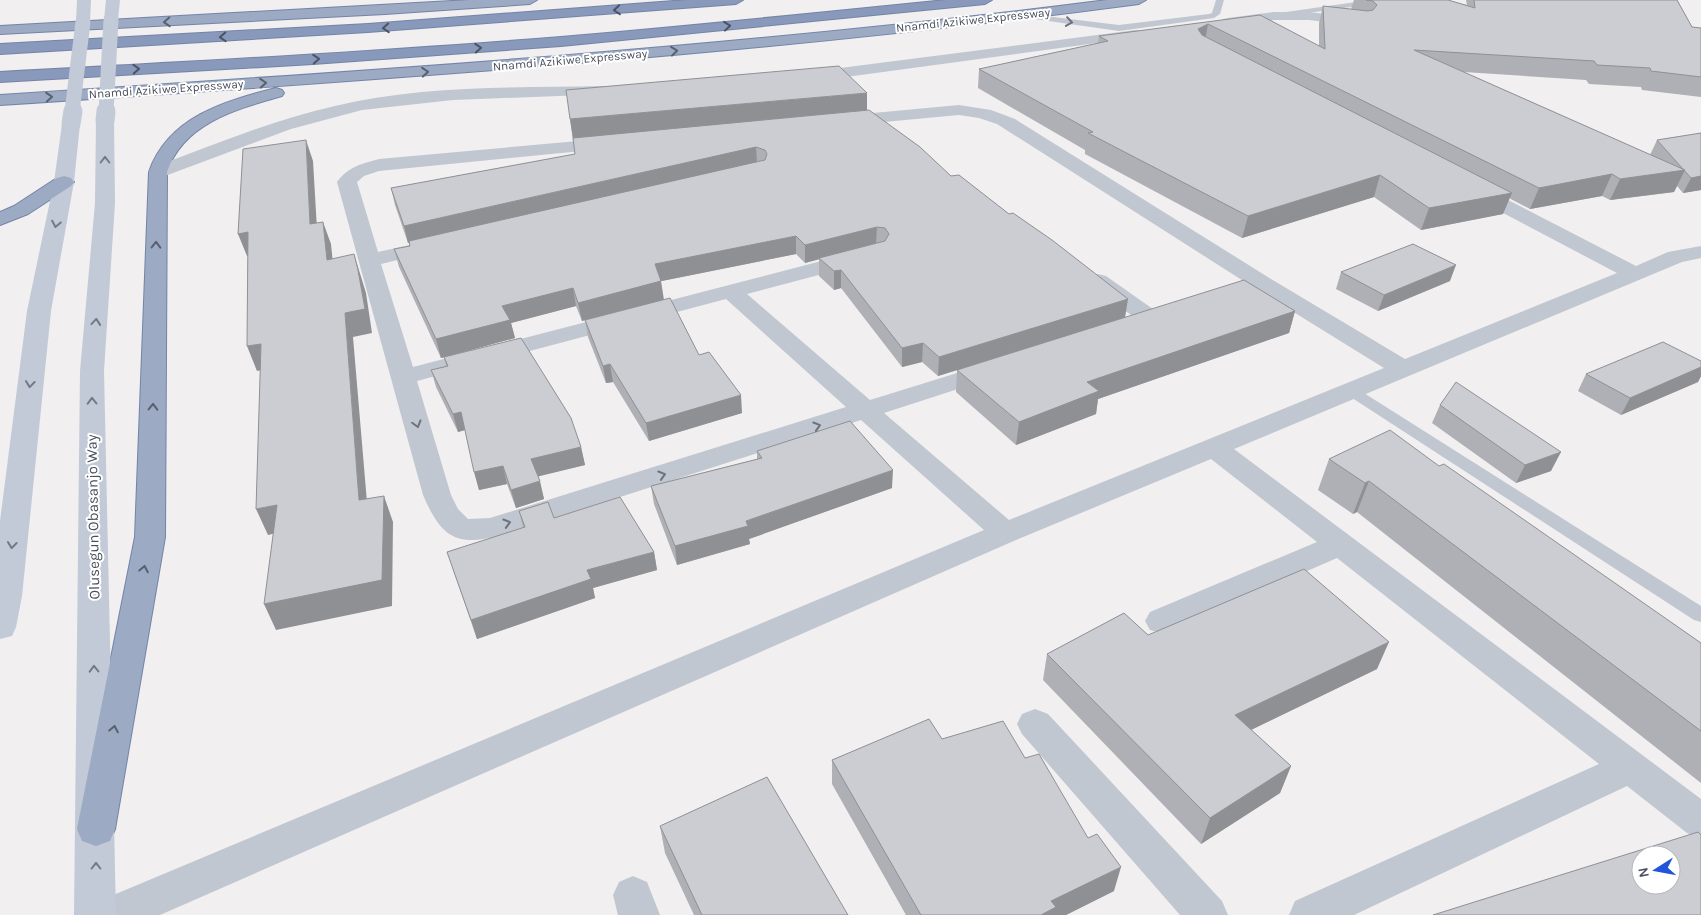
<svg xmlns="http://www.w3.org/2000/svg" width="1701" height="915" font-family="Karla,sans-serif">
<style>
.lines{fill:none;stroke-linecap:round;stroke-linejoin:round}
.trunk-casing{stroke:#7484a7;stroke-width:2}
.motorway-casing{stroke:#7484a7;stroke-width:2}
.service{fill:#c0c7d0;fill-rule:evenodd}
.minor{fill:#c0c7d0;fill-rule:evenodd}
.secondary{fill:#c2c9d7;fill-rule:evenodd}
.trunk{fill:#9caac4;fill-rule:evenodd}
.motorway{fill:#8999bb;fill-rule:evenodd}
.secondary-bridge-far1{stroke:#c2c9d7;stroke-width:15}
.secondary-bridge{stroke:#c2c9d7;stroke-width:19}
.wall{fill:#afb0b5}
.shaded-wall{fill:#8f9094}
.building{fill:#cccdd3;stroke:#8f9094;fill-rule:evenodd}
.oneway{stroke:#4b5360}
.oneway2{stroke:#596170}
.oneway3{stroke:#6c737e}
.oneway4{stroke:#737a86}
.labels{text-anchor:middle;stroke-width:4;stroke-linejoin:round;paint-order:stroke}
.far-street-label{font-size:12px;fill:#484f5b;stroke:#fff}
.street-label{font-size:15px;fill:#484f5b;stroke:#fff}
</style>
<rect width="100%" height="100%" fill="#f1efef"/>
<g class="lines">
<defs>
<path id="trunk" d="M470,0H537L530,4L385,14L0,34V26Z
M1107,0H1146L1139,4C761,54 380,80 0,105V95C370,71 740,47 1107,0Z
M276,88L282,90L284,93L282,96C237,109 183,123 167,172L165,537L115,829L110,841L96,846L82,841L77,829L135,537L149,172C168,117 225,101 276,88Z
M64,176L71,178L74,182L71,186L28,214L0,225V212L14,206L57,178Z"/>
<path id="motorway" d="M687,0H743L736,4L368,32L0,54V44L368,24Z
M946,0H992L985,4L561,46L313,64L0,82V72C187,62 374,52 561,37C690,26 818,13 946,0Z"/>
</defs>
<use href="#trunk" class="trunk-casing"/>
<use href="#motorway" class="motorway-casing"/>
<path class="service" d="M1216,0H1224L1220,14L1214,18L1119,31L1020,17L1016,15L1020,13L1119,25L1209,14L1212,13Z
M1370,0H1391L1387,2L1279,17L1275,15L1279,13Z
M1351,386L1356,388L1701,606V622L1694,620L1346,394L1343,391L1346,388Z"/>
<path class="minor" d="M1274,12H1309L1357,18L1362,19L1364,22L1362,25L1357,26L1309,20H1274L1228,26L1223,25L1221,22L1223,19L1228,18Z
M1136,30L1141,31L1143,34L1141,37L809,82L803,80L801,77L803,74L809,72Z
M604,86L610,88L612,91L610,94L453,100L362,110L291,129L165,176L158,178L151,176L149,172L151,168C212,146 272,120 335,106C423,85 514,88 604,86Z
M959,105L991,110L1015,119L1271,279L1405,359L1617,273L1465,193L1462,189L1465,185L1472,183L1479,185L1636,266L1668,252L1701,246V258L1682,262L1234,449L1701,799V838L1687,833L1627,786L1354,915H1289L1295,901L1599,764L1337,558L1172,630L1161,633L1150,630L1145,621L1150,612L1317,542L1211,459L1016,540L160,915H93L99,901L984,530L861,420L501,535C455,548 441,536 423,495L337,182C348,167 361,164 379,159L612,138L618,139L621,143L618,147L612,148L379,171L364,176L357,182L378,252L432,240L439,242L443,246L439,250L381,264L413,367L856,252L864,253L867,258L864,263L747,294L870,400L983,365L992,363L1001,365L1004,370L1001,375L884,413L1009,520L1384,368L1261,292L1219,305L1211,303L1208,298L1211,293L1245,282L997,124L979,118L959,115L841,126L835,125L832,121L835,117L841,116ZM726,299L846,407L490,518L468,519L458,509L451,495L417,381Z
M1098,274L1106,276L1160,314L1164,319L1160,324L1152,326L1144,324L1090,286L1087,281L1090,276Z
M1035,709L1048,714L1222,901L1228,915H1180L1022,734L1017,724L1022,714Z
M633,876L647,882L660,915H618L613,895L619,882Z"/>
<path class="secondary" d="M77,0H91L90,22L88,25H78L76,22Z
M106,0H120L118,20L116,23H106L104,20Z
M105,116L111,117L114,121L115,203L104,371L116,915H74L80,371L95,203L96,121L99,117Z
M71,119L77,120L80,124L74,182L51,311L22,596L16,627L12,636L0,639V521L27,311L54,182L62,124L65,120Z"/>
<use href="#trunk" class="trunk"/>
<use href="#motorway" class="motorway"/>
<path class="secondary-bridge-far1" d="M72,112L83,22
M106,112L111,20"/>
<path class="secondary-bridge" d="M105,121L106,111
M71,124L73,111"/>
</g>
<path class="wall" d="M1354,0H1448L1467,5L1466,0H1677L1692,27L1701,28V97L1642,90L1641,87L1589,84L1586,80L1464,72L1650,155L1657,140L1701,133V190L1683,193L1677,186L1674,192L1610,200L1602,196L1530,209L1509,198L1503,214L1421,230L1374,197L1242,238L1085,154V150L978,88L979,69L1098,43L1099,36L1260,15L1319,46V23L1323,6L1351,9Z
M867,111L951,176L1125,317L1295,311L1289,333L1098,399L1096,414L1016,445L956,392L957,370L938,376L922,362L902,367L841,288L834,290L819,276V259L805,263L796,254L661,281L582,321L576,306L511,323L515,338L441,358L399,267L394,249L410,246L409,243H408L395,205L391,188L575,154L570,119Z
M1341,272L1450,281L1378,311L1336,289Z
M585,320L699,355L742,413L649,441L613,382L606,383L588,337Z
M444,357L581,447L585,465L538,476L544,499L516,508L507,484L479,490L465,430L458,432L436,387L431,370L446,366Z
M1701,361V376L1698,382L1621,415L1578,391L1586,374Z
M1440,405L1551,471L1516,483L1432,423Z
M757,451L892,488L749,539L750,544L677,565L654,504L651,486L757,459Z
M1329,459L1439,466L1701,643V783L1357,512L1353,514L1318,490Z
M519,511L554,518L654,552L657,570L593,588L595,598L477,639L447,552L523,528Z
M1148,635L1377,669L1251,730L1291,766L1280,793L1201,844L1043,680L1047,654Z
M942,739L1025,758L1114,891L1066,915H906L832,784V760Z
M660,826L848,915H694L665,853Z"/>
<path class="shaded-wall" d="M1208,24L1205,41L1198,29Z
M867,93V112L573,139L570,119Z
M306,140L313,161L318,246L310,224Z
M756,147L757,163L408,243L404,226Z
M1685,170L1674,192L1610,200L1620,179Z
M1612,174L1602,196L1530,209L1539,188Z
M1380,175L1374,197L1242,238L1248,216Z
M1701,176V190L1683,193L1691,178Z
M1512,193L1503,214L1421,230L1429,208Z
M323,222L331,244L335,283L327,260Z
M877,227L876,244L805,263V245Z
M248,232L257,254L247,256L238,234Z
M796,236V254L657,282L655,264Z
M354,254L366,293L372,333L353,337L369,526L359,500L345,313Z
M1456,265L1450,281L1378,311L1384,295Z
M841,270V288L834,290V271Z
M661,281L664,300L582,321L578,303Z
M573,288L576,306L511,323L515,338L441,358L436,339L502,306Z
M1128,299L1125,318L938,376L939,357Z
M1295,311L1289,333L1098,399L1096,414L1016,445L1019,422L1087,382Z
M923,343L922,362L902,367V348Z
M261,344L271,368L257,371L247,346Z
M610,364L613,382L606,383L603,366Z
M1701,367V376L1698,382L1621,415L1630,398Z
M741,395L742,413L649,441L646,423Z
M461,412L465,430L458,432L453,414Z
M581,447L585,465L536,477L531,459Z
M1561,452L1551,471L1516,483L1525,465Z
M503,466L507,484L479,490L474,472Z
M893,470L892,488L749,539L750,544L677,565L675,546Z
M540,481L544,499L516,508L511,490Z
M1369,481L1357,512L1353,514L1365,483Z
M384,496L393,522L392,606L276,630L264,604Z
M277,505L288,530L268,535L256,509Z
M654,552L657,570L593,588L595,598L477,639L471,620L587,570Z
M1389,642L1377,669L1226,742L1235,715Z
M1291,766L1280,793L1201,844L1210,818Z
M1121,867L1114,891L1066,915H1041L1051,901Z"/>
<path class="building" d="M1366,0H1448L1475,8L1474,0H1677L1692,27L1701,28V77L1651,71L1650,68L1597,65L1594,61L1414,50L1685,170L1620,179L1612,174L1539,188L1208,24L1198,29L1202,35L1512,193L1429,208L1380,175L1248,216L1088,133L1093,132L979,69L1108,41L1099,36L1260,15L1325,49L1323,6L1368,11L1373,10L1377,5L1373,1Z
M839,66L867,93L570,119L566,90Z
M869,110L920,147L951,176L959,175L1009,214L1013,213L1052,240L1128,299L939,357L923,343L902,348L841,270L834,271L819,258L885,241L889,234L885,228L877,227L805,245L796,236L655,264L661,281L578,303L573,288L502,306L510,320L436,339L394,249L410,246L409,241L756,162L765,160L767,154L765,150L756,147L404,226L391,188L575,154L573,138Z
M1701,133V176L1691,178L1657,140Z
M306,140L310,224L323,222L327,260L354,254L358,270L365,309L345,313L359,500L384,496L382,580L264,604L277,505L256,509L261,344L247,346L248,232L238,234L243,149Z
M1413,244L1456,265L1384,295L1341,272Z
M1244,280L1295,311L1087,382L1099,391L1019,422L957,370Z
M670,298L699,355L709,352L741,395L646,423L610,364L603,366L585,320Z
M521,338L571,418L581,447L531,459L540,481L511,490L503,466L474,472L461,412L453,414L431,370L448,366L444,357Z
M1663,342L1701,361V367L1630,398L1586,374Z
M1456,382L1561,452L1525,465L1440,405Z
M850,421L893,470L746,521L748,526L675,546L651,486L762,458L757,451Z
M1390,430L1439,466L1444,464L1701,643V731L1369,481L1365,483L1329,459Z
M620,497L654,552L587,570L591,579L471,620L447,552L525,527L519,511L548,502L554,518Z
M1304,569L1389,642L1235,715L1291,766L1210,818L1047,654L1124,613L1148,635Z
M929,719L942,739L1003,721L1025,758L1039,754L1088,838L1097,834L1121,867L1051,901L1056,907L1041,915H921L832,760Z
M767,777L848,915H702L660,826Z
M1698,832L1701,835V915H1433ZM1641,855H1671V885H1641Z"/>
<defs><path id="oneway-chevron" d="M-2-3.5L2.5 0L-2 3.5" fill="none" stroke-width="1.6" stroke-linecap="round" stroke-linejoin="round" transform="scale(1.25)"/></defs>
<g class="oneway">
<use href="#oneway-chevron" transform="translate(617 10) rotate(175)"/>
<use href="#oneway-chevron" transform="translate(727 26) rotate(-6)"/>
<use href="#oneway-chevron" transform="translate(386 28) rotate(176)"/>
<use href="#oneway-chevron" transform="translate(223 37) rotate(177)"/>
<use href="#oneway-chevron" transform="translate(478 48) rotate(-4)"/>
<use href="#oneway-chevron" transform="translate(316 59) rotate(-4)"/>
<use href="#oneway-chevron" transform="translate(136 69) rotate(-3)"/>
</g>
<g class="oneway2">
<use href="#oneway-chevron" transform="translate(167 22) rotate(177)"/>
<use href="#oneway-chevron" transform="translate(674 51) rotate(-6)"/>
<use href="#oneway-chevron" transform="translate(425 72) rotate(-5)"/>
<use href="#oneway-chevron" transform="translate(263 83) rotate(-4)"/>
<use href="#oneway-chevron" transform="translate(49 97) rotate(-4)"/>
<use href="#oneway-chevron" transform="translate(156 245) rotate(-89)"/>
<use href="#oneway-chevron" transform="translate(153 407) rotate(-89)"/>
<use href="#oneway-chevron" transform="translate(144 569) rotate(-79)"/>
<use href="#oneway-chevron" transform="translate(114 729) rotate(-79)"/>
</g>
<g class="oneway3">
<use href="#oneway-chevron" transform="translate(1069 22) rotate(8)"/>
<use href="#oneway-chevron" transform="translate(417 424) rotate(74)"/>
<use href="#oneway-chevron" transform="translate(817 426) rotate(-17)"/>
<use href="#oneway-chevron" transform="translate(662 475) rotate(-17)"/>
<use href="#oneway-chevron" transform="translate(507 523) rotate(-17)"/>
</g>
<g class="oneway4">
<use href="#oneway-chevron" transform="translate(105 160) rotate(-90)"/>
<use href="#oneway-chevron" transform="translate(56 224) rotate(101)"/>
<use href="#oneway-chevron" transform="translate(96 322) rotate(-85)"/>
<use href="#oneway-chevron" transform="translate(30 384) rotate(96)"/>
<use href="#oneway-chevron" transform="translate(92 401) rotate(-91)"/>
<use href="#oneway-chevron" transform="translate(12 545) rotate(96)"/>
<use href="#oneway-chevron" transform="translate(94 669) rotate(-91)"/>
<use href="#oneway-chevron" transform="translate(96 866) rotate(-90)"/>
</g>
<g class="labels">
<g class="far-street-label">
<text transform="translate(973 20) rotate(-6)" y="4">Nnamdi Azikiwe Expressway</text>
<text transform="translate(570 60) rotate(-5)" y="4">Nnamdi Azikiwe Expressway</text>
<text transform="translate(166 89) rotate(-4)" y="4">Nnamdi Azikiwe Expressway</text>
</g>
<g class="street-label">
<text transform="translate(93 517) rotate(-91)" y="5">Olusegun Obasanjo Way</text>
</g>
</g>
<g transform="translate(1656 870) rotate(259)"><circle r="24" fill="#ffffff" stroke="#b6b9bd"/>
<path d="M0-4L9 19L0 12L-9 19Z" fill="#2154d9"/>
<text y="-8" font-size="14" font-weight="bold" text-anchor="middle" fill="#484f5b">N</text>
</g>
</svg>
